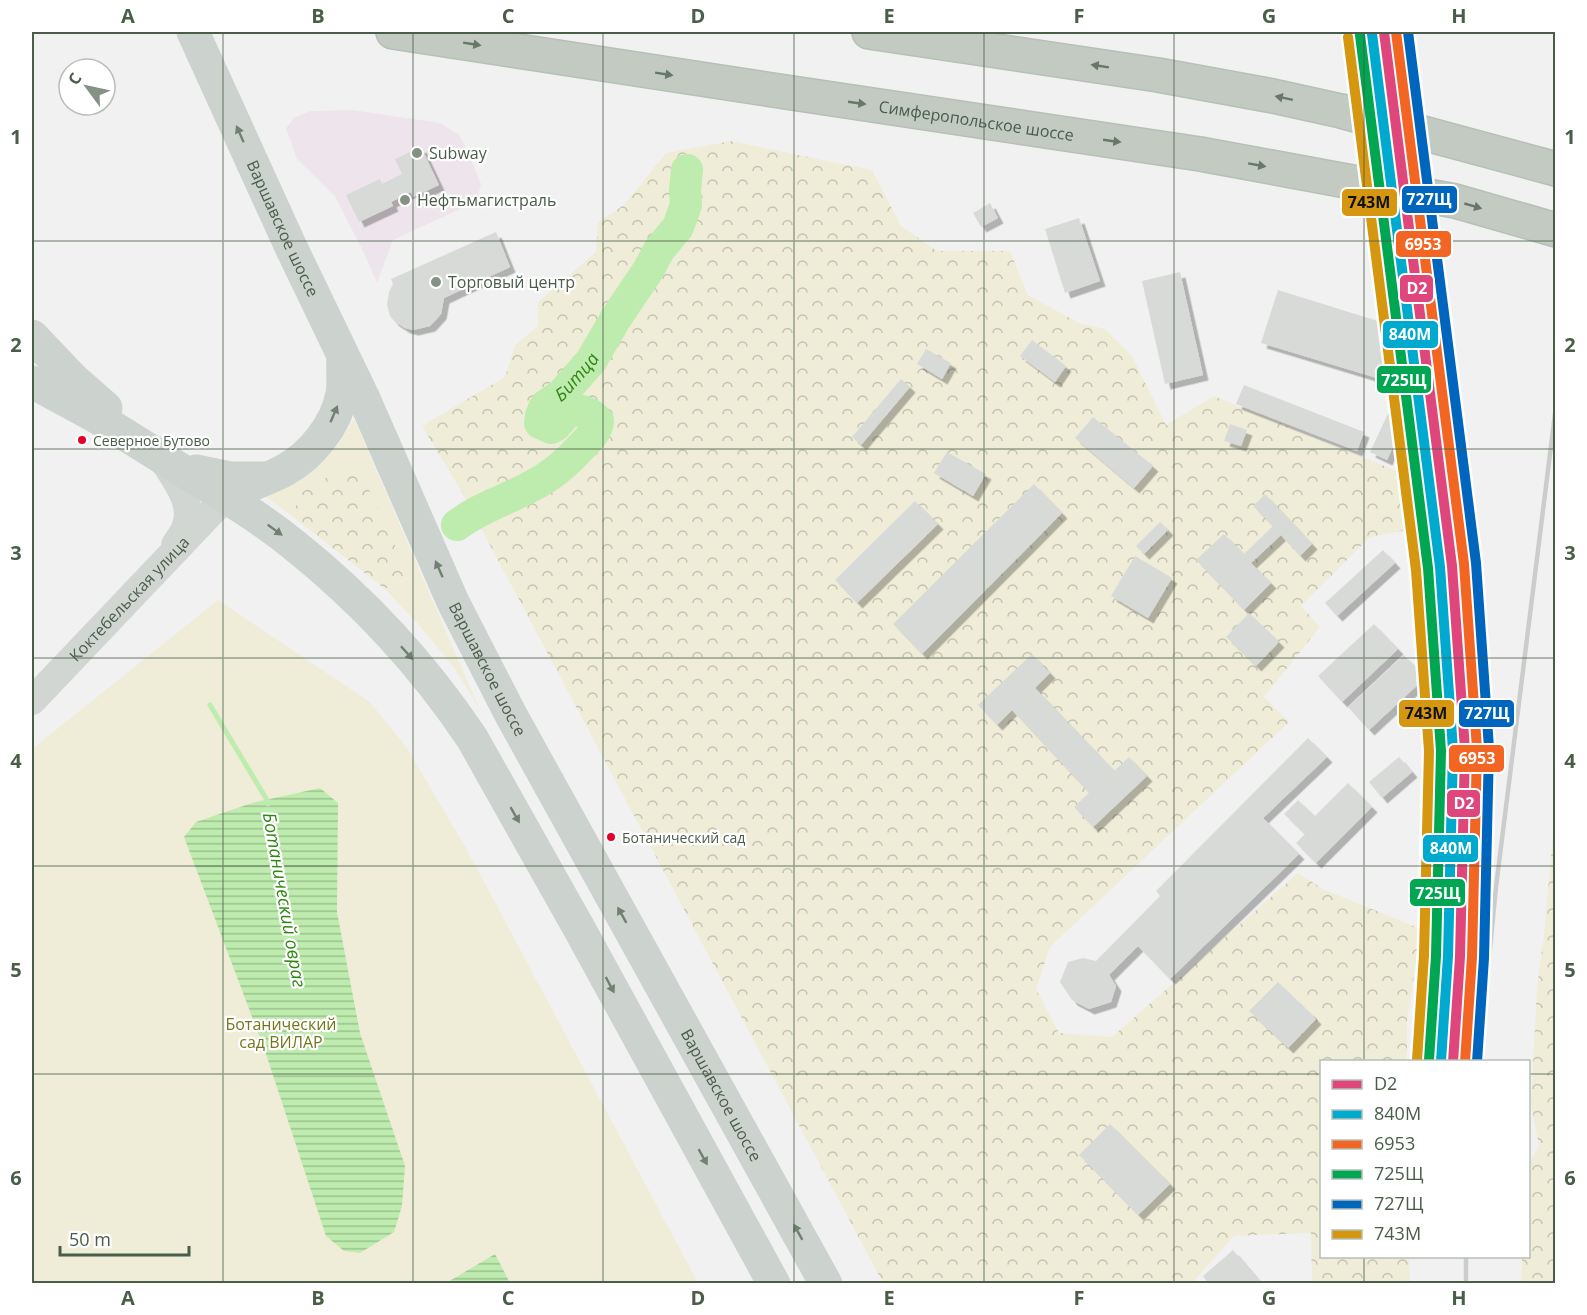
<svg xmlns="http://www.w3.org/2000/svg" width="1587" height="1315" font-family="'Open Sans',sans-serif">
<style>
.commercial{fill:#ede5eb}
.green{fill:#efedd8}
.forest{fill:url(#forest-crowns)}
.water{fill:url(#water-rules)}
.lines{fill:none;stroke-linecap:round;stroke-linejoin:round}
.stream{stroke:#beebae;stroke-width:5}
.river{stroke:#beebae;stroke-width:32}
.building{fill:#d8dad8;filter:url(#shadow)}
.highway-casing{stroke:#b7c0b7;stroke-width:36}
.secondary{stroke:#d2d6d2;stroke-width:28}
.primary{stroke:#ccd2cd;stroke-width:33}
.highway{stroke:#c2cac2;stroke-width:33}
.rail{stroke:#cbcdcb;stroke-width:4.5}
.rail-1-casing{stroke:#fff;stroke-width:15}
.rail-2-casing{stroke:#fff;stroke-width:15}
.rail-3-casing{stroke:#fff;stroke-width:15}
.rail-4-casing{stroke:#fff;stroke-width:15}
.rail-5-casing{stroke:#fff;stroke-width:15}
.rail-6-casing{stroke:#fff;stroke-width:15}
.rail-1{stroke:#df477c;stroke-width:10}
.rail-2{stroke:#00a9ce;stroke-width:10}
.rail-3{stroke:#f26522;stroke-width:10}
.rail-4{stroke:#00a651;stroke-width:10}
.rail-5{stroke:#0065bd;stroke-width:10}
.rail-6{stroke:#d4970f;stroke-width:10}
.oneway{fill:#677867}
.oneway2{fill:#708071}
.grid{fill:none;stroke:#495d49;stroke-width:1.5;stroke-opacity:0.55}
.poi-dot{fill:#849184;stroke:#fff;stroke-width:2}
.bus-dot{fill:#e4002b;stroke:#fff;stroke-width:2}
.labels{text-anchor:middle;stroke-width:4.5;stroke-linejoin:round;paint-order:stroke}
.bus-label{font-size:14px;fill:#495d49;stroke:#fff;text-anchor:start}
.street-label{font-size:16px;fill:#495d49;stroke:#fff}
.poi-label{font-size:16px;fill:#495d49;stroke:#fff;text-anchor:start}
.park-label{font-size:16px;fill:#73771b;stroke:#fff}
.water-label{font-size:18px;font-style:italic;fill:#308713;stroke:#fff}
.line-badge{stroke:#fff;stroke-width:2}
.badge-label{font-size:16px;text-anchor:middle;font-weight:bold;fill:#fff}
.pale-badge-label{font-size:16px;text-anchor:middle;font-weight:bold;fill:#111}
.neatline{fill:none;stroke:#495d49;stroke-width:2}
.grid-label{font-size:20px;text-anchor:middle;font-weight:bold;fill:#495d49}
</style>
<defs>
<pattern id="forest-crowns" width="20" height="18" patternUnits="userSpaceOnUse" patternTransform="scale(1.5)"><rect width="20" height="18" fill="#efedd8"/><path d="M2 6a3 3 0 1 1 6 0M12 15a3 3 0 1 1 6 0" fill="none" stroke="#c4c3b1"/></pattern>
<pattern id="water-rules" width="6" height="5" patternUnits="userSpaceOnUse" patternTransform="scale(1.5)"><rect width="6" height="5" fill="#beebae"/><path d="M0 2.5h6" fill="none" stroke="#9cc290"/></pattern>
<filter id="shadow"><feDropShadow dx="5.5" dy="5.5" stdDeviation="0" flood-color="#0004"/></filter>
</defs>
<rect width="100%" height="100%" fill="#f2f1f2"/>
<path class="commercial" d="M353,110L440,123L459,135L467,150L481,184L478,195L471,204L393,240L377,283L365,255L335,196L297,159L286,128L294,118L310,111Z"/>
<path class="green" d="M354,419L480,710L455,669L420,626L385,589L410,578L299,494L293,517L265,496C285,486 306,476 323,462C336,450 345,433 354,419Z
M218,600L370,702L407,748L466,848L698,1283L32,1284V749Z"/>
<path class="forest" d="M731,141L872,170L901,226L937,251H1010L1028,295L1079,323L1105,329L1132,356L1166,425L1214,396L1414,478L1418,528L1370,537L1301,606L1320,627L1264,697L1289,722L1050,947L1036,989L1059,1033L1112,1037L1298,873L1323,889L1421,929L1407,1021V1061L1322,1062V1256L1409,1257L1410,1283H1312L1311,1233L1234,1236L1192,1283H883L460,489L422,426L505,377L515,345L538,326V302L596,252L598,222L624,205L666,153Z
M355,460L410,577L385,589L293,517L299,494Z
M1555,813V1283H1521L1522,1257L1528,1256L1529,1163L1539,1146L1531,1103L1537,988L1544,934Z"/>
<path class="water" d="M320,788L338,803L337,912L360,1033L405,1166L402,1206L394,1232L360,1253L344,1251L326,1236L265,1051L184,837L196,822L252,803Z
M495,1254L510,1283H446Z"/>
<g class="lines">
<path class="stream" d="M210,705L267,800L268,804"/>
<path class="river" id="s1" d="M457,525C479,508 506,500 530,487C550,477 566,464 581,447C589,439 597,432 598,421C590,412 580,409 568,411L556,425L551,428L540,423L541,416L545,406L562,394L591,361L616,318L649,269L659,250L678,227L686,205L685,190L687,170"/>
</g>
<path class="building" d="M421,147L439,185L413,197L411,192L391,202L393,206L359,222L346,195L380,179L382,184L402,174L395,159Z
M990,203L998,218L981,227L973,213Z
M1079,218L1100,281L1065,293L1045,229Z
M496,232L510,267L444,298L441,314L430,326L413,330L405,328L394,321L390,316L387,305L389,292L393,284L391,279Z
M1180,272L1203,375L1165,384L1142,281Z
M1278,290L1394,326L1377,378L1261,343Z
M1032,340L1066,366L1055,382L1020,356Z
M926,349L951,363L942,379L917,364Z
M901,379L910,387L861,445L852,437Z
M1244,385L1364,432L1357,451L1236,404Z
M1400,388L1416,395L1387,460L1370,452Z
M1093,417L1153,466L1134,488L1075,438Z
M1230,424L1247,430L1241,446L1224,441Z
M947,452L986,474L973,496L934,473Z
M1034,484L1062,513L922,654L893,624Z
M1265,494L1312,544L1300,556L1281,535L1251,563L1271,583L1244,610L1196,560L1224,534L1244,554L1273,526L1253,506Z
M915,501L938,524L857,603L835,580Z
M1160,522L1168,530L1144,554L1136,546Z
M1383,550L1395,563L1337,616L1325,603Z
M1135,556L1172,578L1148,618L1111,596Z
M1249,613L1279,642L1256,666L1226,637Z
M1374,624L1398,649L1342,702L1318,676Z
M1032,654L1050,673L1035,688L1114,771L1129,757L1147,776L1093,827L1074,807L1089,793L1012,710L997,725L978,705Z
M1404,655L1425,678L1369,730L1348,707Z
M1431,706L1447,707L1442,753L1426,751Z
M1308,738L1327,757L1263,818L1299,854L1170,979L1138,946L1109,975L1116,986L1111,1002L1089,1009L1072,1000L1060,982L1068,962L1083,958L1096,961L1160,896L1156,891Z
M1399,757L1412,772L1382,798L1369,782Z
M1348,783L1372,807L1316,863L1296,843L1305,834L1284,814L1298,800L1315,816Z
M1278,982L1316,1019L1288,1048L1249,1011Z
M1110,1124L1170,1184L1138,1215L1079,1155Z
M1233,1250L1262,1284H1209L1203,1276Z"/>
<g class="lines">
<defs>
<g id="highway">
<path id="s4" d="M393,32L799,94L1200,154L1455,201L1556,230"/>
<path d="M869,32L1158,75L1273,96L1341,111L1556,169"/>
</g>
</defs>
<use href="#highway" class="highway-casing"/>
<g class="secondary">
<path d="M161,457C173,477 196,503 185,528C183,534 178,540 175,545"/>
<path id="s2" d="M32,701L226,497"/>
</g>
<g class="primary">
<path id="s3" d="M193,32L290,245L365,401L453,602L511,715L826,1284"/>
<path d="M32,336L73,379L106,408"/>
<path d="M32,382C53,394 75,405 96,417C127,435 157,455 188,474C224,496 261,518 294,545C363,600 423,665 472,738L580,930L774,1284"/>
<path d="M196,471L230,478H266"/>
<path d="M247,487C259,481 273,477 285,470C312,455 336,425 342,394C344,383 342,369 343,357"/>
</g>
<use href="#highway" class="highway"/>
<path class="rail" d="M1479,1062L1496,887L1556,406
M1466,1284V1256"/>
<defs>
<path id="rail-1" d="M1384,32L1452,566L1465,750L1460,957L1453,1062"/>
<path id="rail-2" d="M1372,34L1440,567L1453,750L1448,956L1441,1061"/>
<path id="rail-3" d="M1396,32L1464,564L1477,749L1472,957L1465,1062"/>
<path id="rail-4" d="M1360,35L1428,568L1441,751L1436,956L1429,1060"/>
<path id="rail-5" d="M1408,32L1476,563L1489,748L1484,958L1477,1062"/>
<path id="rail-6" d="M1348,37L1416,570L1429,751L1424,955L1417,1060"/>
</defs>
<use href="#rail-1" class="rail-1-casing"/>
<use href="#rail-2" class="rail-2-casing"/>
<use href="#rail-3" class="rail-3-casing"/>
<use href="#rail-4" class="rail-4-casing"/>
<use href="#rail-5" class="rail-5-casing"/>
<use href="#rail-6" class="rail-6-casing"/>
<use href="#rail-1" class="rail-1"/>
<use href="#rail-2" class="rail-2"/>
<use href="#rail-3" class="rail-3"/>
<use href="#rail-4" class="rail-4"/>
<use href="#rail-5" class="rail-5"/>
<use href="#rail-6" class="rail-6"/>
</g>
<defs><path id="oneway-solid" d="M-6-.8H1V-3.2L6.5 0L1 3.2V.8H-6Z" transform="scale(1.5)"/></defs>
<g class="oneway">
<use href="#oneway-solid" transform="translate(472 44) rotate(9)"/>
<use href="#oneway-solid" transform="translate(1100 66) rotate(-171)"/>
<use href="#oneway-solid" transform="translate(664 74) rotate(9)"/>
<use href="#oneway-solid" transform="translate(1284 98) rotate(-168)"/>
<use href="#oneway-solid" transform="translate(857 103) rotate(8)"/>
<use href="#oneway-solid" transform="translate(1112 141) rotate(8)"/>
<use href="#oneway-solid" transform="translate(1257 165) rotate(10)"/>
<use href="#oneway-solid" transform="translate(1473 206) rotate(16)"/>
</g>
<g class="oneway2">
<use href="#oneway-solid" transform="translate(240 134) rotate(-114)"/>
<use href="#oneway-solid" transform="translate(334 414) rotate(-67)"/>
<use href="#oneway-solid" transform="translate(275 530) rotate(36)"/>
<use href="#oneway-solid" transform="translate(439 569) rotate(-114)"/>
<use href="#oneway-solid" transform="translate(407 653) rotate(48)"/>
<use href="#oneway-solid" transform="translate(515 815) rotate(60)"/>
<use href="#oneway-solid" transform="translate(622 915) rotate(-119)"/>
<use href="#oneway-solid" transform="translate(610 985) rotate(62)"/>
<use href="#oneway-solid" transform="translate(703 1157) rotate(61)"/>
<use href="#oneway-solid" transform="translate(798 1232) rotate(-119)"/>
</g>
<path class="grid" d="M223,32V1284M413,32V1284M603,32V1284M794,32V1284M984,32V1284M1174,32V1284M1364,32V1062M32,241H1556M32,449H1556M32,658H1556M32,866H1556M32,1074H1322M1528,1074H1556M1364,1256V1284"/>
<g class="poi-dot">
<circle cx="417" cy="153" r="6"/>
<circle cx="405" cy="200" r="6"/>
<circle cx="436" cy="282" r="6"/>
</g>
<g class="bus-dot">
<circle cx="82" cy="440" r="5"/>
<circle cx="611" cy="837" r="5"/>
</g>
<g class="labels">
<g class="bus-label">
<text x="93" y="446">Северное Бутово</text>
<text x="622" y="843">Ботанический сад</text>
</g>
<g class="street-label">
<text dy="6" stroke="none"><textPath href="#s4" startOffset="590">Симферопольское шоссе</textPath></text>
<text dy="6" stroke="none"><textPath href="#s3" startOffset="216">Варшавское шоссе</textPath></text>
<text dy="6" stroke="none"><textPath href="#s2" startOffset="141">Коктебельская улица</textPath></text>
<text dy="6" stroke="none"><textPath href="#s3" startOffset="702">Варшавское шоссе</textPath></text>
<text dy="6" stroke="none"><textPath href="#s3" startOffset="1188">Варшавское шоссе</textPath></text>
</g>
<g class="poi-label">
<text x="429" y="159">Subway</text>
<text x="417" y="206">Нефтьмагистраль</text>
<text x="448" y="288">Торговый центр</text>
</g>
<g class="park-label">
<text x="281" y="1030">Ботанический<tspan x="281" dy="18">сад ВИЛАР</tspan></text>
</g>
<g class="water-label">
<text dy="6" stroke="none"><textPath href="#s1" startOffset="310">Битца</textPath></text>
<text transform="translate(284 900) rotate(80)" y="6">Ботанический овраг</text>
</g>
</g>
<g class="line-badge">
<rect x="1401" y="185" width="57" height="29" rx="6" fill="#0065bd"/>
<rect x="1341" y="188" width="57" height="29" rx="6" fill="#d4970f"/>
<rect x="1395" y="230" width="57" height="28" rx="6" fill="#f26522"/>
<rect x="1399" y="274" width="35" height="29" rx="6" fill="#df477c"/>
<rect x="1382" y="320" width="57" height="29" rx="6" fill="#00a9ce"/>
<rect x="1376" y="365" width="56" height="29" rx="6" fill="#00a651"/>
<rect x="1398" y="699" width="57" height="29" rx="6" fill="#d4970f"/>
<rect x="1458" y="699" width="57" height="29" rx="6" fill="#0065bd"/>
<rect x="1448" y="744" width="57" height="29" rx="6" fill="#f26522"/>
<rect x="1446" y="789" width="35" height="29" rx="6" fill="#df477c"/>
<rect x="1422" y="834" width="57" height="29" rx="6" fill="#00a9ce"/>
<rect x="1409" y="878" width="57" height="29" rx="6" fill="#00a651"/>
</g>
<g class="badge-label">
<text x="1429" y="205">727Щ</text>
<text x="1423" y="250">6953</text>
<text x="1417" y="294">D2</text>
<text x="1410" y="340">840М</text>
<text x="1404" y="386">725Щ</text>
<text x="1487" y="719">727Щ</text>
<text x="1477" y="764">6953</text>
<text x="1464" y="809">D2</text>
<text x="1451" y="854">840М</text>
<text x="1438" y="899">725Щ</text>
</g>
<g class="pale-badge-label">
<text x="1369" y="208">743М</text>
<text x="1426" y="719">743М</text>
</g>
<rect width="1587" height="1315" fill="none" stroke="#ffffff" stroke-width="66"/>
<rect x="1320" y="1060" width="210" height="198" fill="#ffffff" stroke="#b6beb6" stroke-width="1.5"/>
<rect x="1332" y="1080" width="30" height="9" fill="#df477c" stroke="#b6beb6" stroke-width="1.5"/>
<text x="1374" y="1090" font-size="18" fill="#495d49">D2</text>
<rect x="1332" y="1110" width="30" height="9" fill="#00a9ce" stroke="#b6beb6" stroke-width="1.5"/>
<text x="1374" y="1120" font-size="18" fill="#495d49">840М</text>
<rect x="1332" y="1140" width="30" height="9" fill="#f26522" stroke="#b6beb6" stroke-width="1.5"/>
<text x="1374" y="1150" font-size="18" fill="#495d49">6953</text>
<rect x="1332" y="1170" width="30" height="9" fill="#00a651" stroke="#b6beb6" stroke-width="1.5"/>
<text x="1374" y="1180" font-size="18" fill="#495d49">725Щ</text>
<rect x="1332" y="1200" width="30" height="9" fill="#0065bd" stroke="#b6beb6" stroke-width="1.5"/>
<text x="1374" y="1210" font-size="18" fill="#495d49">727Щ</text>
<rect x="1332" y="1230" width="30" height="9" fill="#d4970f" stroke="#b6beb6" stroke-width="1.5"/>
<text x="1374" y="1240" font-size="18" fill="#495d49">743М</text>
<g transform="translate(87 87) rotate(303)"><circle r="28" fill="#ffffff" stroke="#b6beb6" stroke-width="1.5"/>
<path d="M0-4.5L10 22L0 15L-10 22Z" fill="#849184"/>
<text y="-9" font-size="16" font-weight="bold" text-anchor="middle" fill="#495d49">С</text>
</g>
<path d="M60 1246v9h129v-9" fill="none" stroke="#495d49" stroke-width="3"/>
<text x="69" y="1246" font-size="18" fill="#495d49" stroke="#ffffff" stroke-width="4.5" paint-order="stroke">50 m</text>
<rect x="33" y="33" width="1521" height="1249" class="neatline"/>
<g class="grid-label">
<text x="128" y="23">A</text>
<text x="318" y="23">B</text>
<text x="508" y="23">C</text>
<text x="698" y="23">D</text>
<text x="889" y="23">E</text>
<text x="1079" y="23">F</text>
<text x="1269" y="23">G</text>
<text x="1459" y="23">H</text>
<text x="16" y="144">1</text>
<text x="1570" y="144">1</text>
<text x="16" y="352">2</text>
<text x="1570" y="352">2</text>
<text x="16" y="560">3</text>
<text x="1570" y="560">3</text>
<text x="16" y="768">4</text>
<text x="1570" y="768">4</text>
<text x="16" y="977">5</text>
<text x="1570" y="977">5</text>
<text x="16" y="1185">6</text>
<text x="1570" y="1185">6</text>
<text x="128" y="1305">A</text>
<text x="318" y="1305">B</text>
<text x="508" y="1305">C</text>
<text x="698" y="1305">D</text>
<text x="889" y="1305">E</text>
<text x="1079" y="1305">F</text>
<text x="1269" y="1305">G</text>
<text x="1459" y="1305">H</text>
</g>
</svg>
